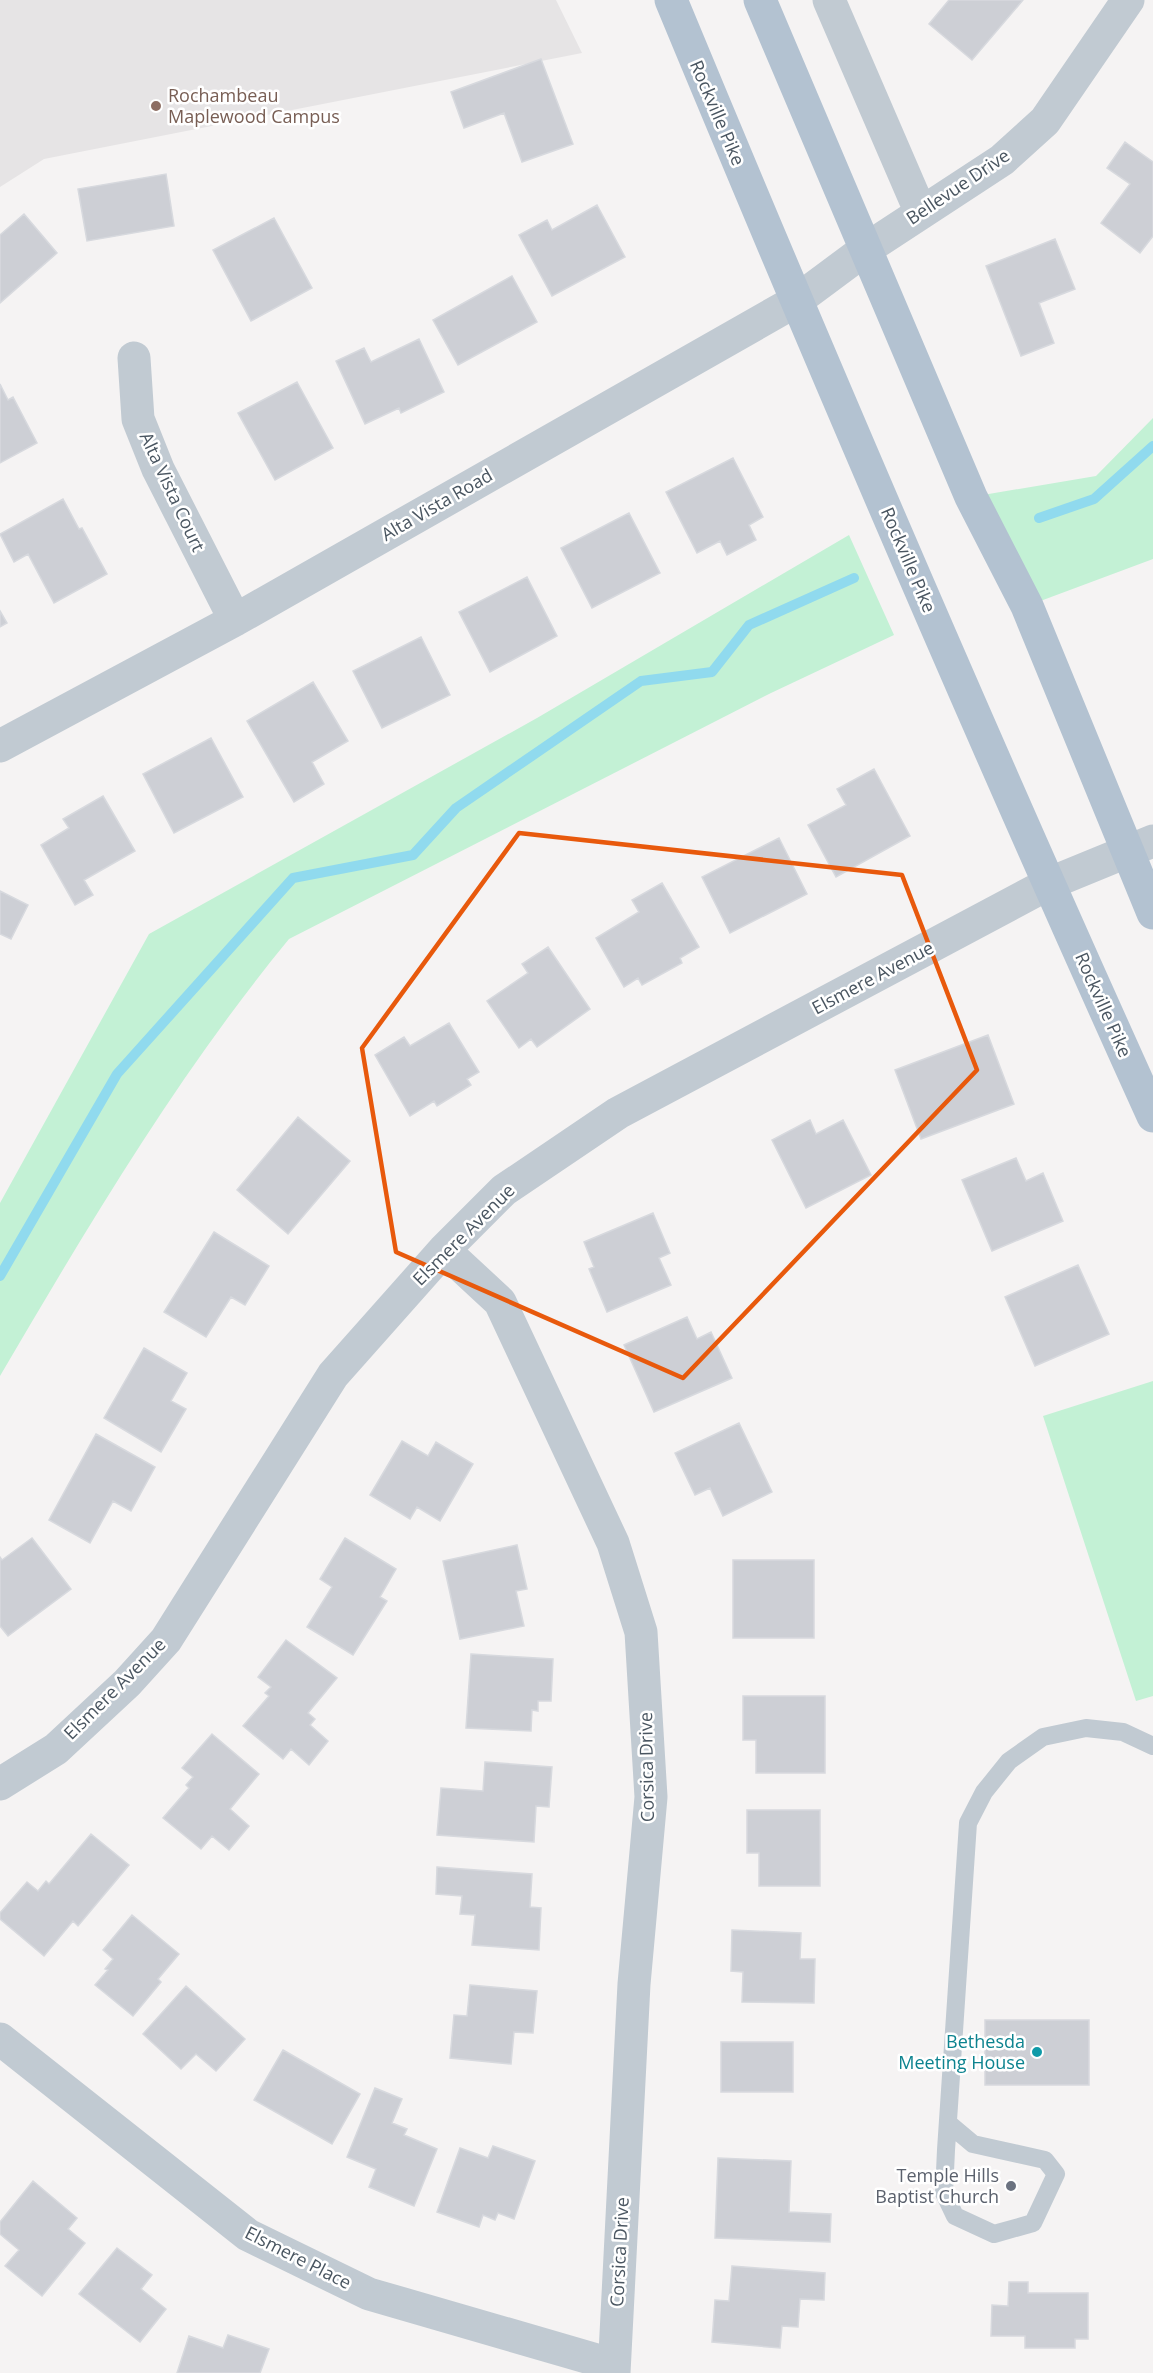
<svg xmlns="http://www.w3.org/2000/svg" width="1153" height="2373" font-family="'Open Sans',sans-serif">
<style>
.education{fill:#e6e4e5}
.green{fill:#c3f1d5}
.lines{fill:none;stroke-linecap:round;stroke-linejoin:round}
.stream{stroke:#90daee;stroke-width:10}
.building{fill:#cdcfd5;stroke:#d7d9de;stroke-width:1.5}
.lane{stroke:#c1cad2;stroke-width:18}
.street{stroke:#c1cad2;stroke-width:33}
.primary{stroke:#b3c2d1;stroke-width:33}
.marked{fill:none;stroke:#e8590c;stroke-width:4.5;stroke-linejoin:round}
.education-dot{fill:#8d6e63;stroke:#fff;stroke-width:2}
.culture-dot{fill:#0f9aa8;stroke:#fff;stroke-width:2}
.worship-dot{fill:#6b7280;stroke:#fff;stroke-width:2}
.labels{text-anchor:middle;stroke-width:5;stroke-linejoin:round;paint-order:stroke}
.education-label{font-size:18px;fill:#785e54;stroke:#fff;text-anchor:start}
.street-label{font-size:18px;fill:#4a5661;stroke:#fff}
.culture-label{font-size:18px;fill:#0d838f;stroke:#fff;text-anchor:end}
.worship-label{font-size:18px;fill:#5b616d;stroke:#fff;text-anchor:end}
</style>
<rect width="100%" height="100%" fill="#f5f3f3"/>
<path class="education" d="M0,0H556L582,53L44,159L0,187Z"/>
<path class="green" d="M1153,418V559L1027,606L971,497L1096,476Z
M849,535L894,635L771,693L289,939C178,1074 88,1226 0,1376V1203L149,934L537,718Z
M1153,1381V1696L1136,1701L1043,1416Z"/>
<g class="lines">
<path class="stream" d="M1039,518L1094,499L1153,446
M0,1276L117,1074L293,878L413,855L456,808L641,681L712,672L749,625L854,578"/>
</g>
<path class="building" d="M949,0H1023L972,60L929,24Z
M541,59L573,144L522,162L504,113L464,128L451,92Z
M1125,142L1153,162V236L1140,253L1101,223L1130,184L1107,168Z
M166,174L174,226L87,241L78,189Z
M597,205L625,257L552,296L519,235L547,220L552,230Z
M24,214L57,253L0,303V235Z
M274,218L312,288L251,321L213,250Z
M1055,239L1075,289L1039,303L1054,343L1021,356L986,266Z
M512,276L537,322L458,365L433,320Z
M419,339L444,392L401,413L399,408L365,424L336,361L364,348L371,362Z
M297,382L333,448L275,480L238,413Z
M0,384L8,400L13,397L37,443L0,463Z
M733,458L763,517L749,525L756,540L727,555L720,541L697,553L666,492Z
M63,499L79,529L82,528L107,574L54,603L28,554L14,562L0,534Z
M629,513L660,573L592,608L561,548Z
M527,577L557,636L490,672L459,612Z
M0,611L7,623L0,627Z
M421,637L450,695L382,728L353,671Z
M313,682L348,741L312,762L324,784L294,802L247,721Z
M211,738L243,797L174,833L143,774Z
M874,769L910,836L836,877L808,825L846,805L837,789Z
M103,796L135,851L84,880L93,895L75,905L41,845L69,828L63,819Z
M779,838L807,894L730,933L702,877Z
M662,883L699,947L680,958L682,963L642,985L638,978L624,987L596,938L639,912L632,900Z
M0,891L28,905L11,939L0,934Z
M548,947L590,1009L537,1047L531,1039L519,1048L487,1001L528,973L522,964Z
M449,1023L479,1072L467,1079L471,1085L437,1106L434,1101L410,1116L375,1055L404,1037L410,1046Z
M988,1035L1014,1104L921,1139L895,1070Z
M298,1117L350,1161L288,1234L237,1190Z
M810,1120L816,1134L843,1120L871,1175L806,1208L772,1140Z
M1016,1158L1026,1181L1043,1173L1063,1221L992,1251L962,1180Z
M653,1213L670,1253L659,1258L671,1285L607,1312L589,1269L594,1267L584,1242Z
M214,1232L269,1266L245,1305L231,1297L206,1337L164,1312Z
M1078,1265L1109,1334L1035,1366L1005,1297Z
M687,1317L697,1339L711,1332L732,1378L654,1412L624,1345Z
M144,1348L187,1373L171,1401L186,1409L161,1452L104,1418Z
M739,1423L772,1492L723,1516L710,1488L695,1495L675,1453Z
M96,1434L155,1467L131,1511L113,1501L90,1543L49,1520Z
M402,1441L428,1456L436,1442L473,1464L440,1521L417,1507L410,1519L370,1495Z
M32,1538L71,1589L8,1636L0,1626V1557L2,1560Z
M345,1538L396,1569L380,1597L387,1601L353,1655L307,1627L332,1587L320,1579Z
M517,1545L527,1589L516,1591L524,1626L460,1639L443,1561Z
M733,1560H814V1638H733Z
M286,1640L337,1678L308,1713L315,1719L310,1725L328,1741L309,1765L291,1749L283,1759L243,1726L269,1696L265,1693L271,1687L258,1677Z
M471,1654L553,1659L551,1701H538V1711L532,1710L531,1731L466,1728Z
M743,1696H825V1773H756V1740H743Z
M212,1734L259,1774L230,1809L249,1826L229,1850L212,1836L201,1849L163,1818L189,1788L186,1785L193,1777L182,1768Z
M485,1762L552,1767L549,1807L536,1806L534,1842L437,1835L441,1788L483,1791Z
M747,1810H820V1886H759V1853H747Z
M91,1834L129,1865L78,1926L73,1921L44,1956L0,1919V1913L27,1882L38,1891L46,1881L49,1884Z
M437,1867L532,1874L530,1907L541,1908L539,1950L472,1945L475,1915L460,1914L462,1896L436,1894Z
M132,1915L179,1954L158,1979L161,1982L133,2016L95,1985L108,1970L105,1969L113,1959L103,1950Z
M732,1930L801,1933L800,1959H815L814,2003L742,2002L743,1972L731,1971Z
M470,1985L537,1991L533,2033L514,2032L511,2064L450,2058L454,2015L467,2016Z
M186,1986L245,2039L216,2071L196,2054L181,2069L143,2034Z
M985,2020H1089V2085H985Z
M721,2042H793V2092H721Z
M283,2050L360,2094L332,2144L254,2100Z
M375,2088L402,2099L392,2123L407,2129L404,2135L437,2149L414,2206L369,2187L376,2169L347,2157Z
M493,2146L535,2161L514,2219L498,2213L495,2220L483,2215L479,2227L437,2212L460,2148L488,2158Z
M718,2158L791,2161L789,2212L831,2214L830,2242L715,2238Z
M33,2181L77,2218L68,2229L85,2243L42,2296L5,2266L19,2250L0,2234V2222Z
M117,2248L152,2275L141,2289L166,2309L140,2342L79,2294Z
M732,2266L825,2273L824,2300L800,2299L798,2327L782,2326L780,2348L712,2342L715,2300L729,2301Z
M1009,2282H1028V2293H1088V2339H1075V2348H1025V2336H991L992,2305L1008,2306Z
M228,2335L269,2349L260,2373H177L189,2336L223,2348Z"/>
<g class="lines">
<path class="lane" d="M948,2123L973,2144L1045,2160L1056,2174L1033,2223L994,2234L955,2216L944,2193L946,2150L968,1823L984,1792L1009,1761L1043,1737L1086,1728L1123,1732L1153,1746"/>
<path class="street" d="M829,0L921,213
M134,358L138,419L158,469L235,620
M0,746L235,620L796,301L866,249L1002,160L1045,121L1128,0
M444,1250L500,1302L613,1543L641,1632L651,1797L634,1984L614,2373
M0,1784L56,1749L127,1683L166,1640L333,1375L444,1250L504,1190L618,1113L1048,884L1153,841
M0,2039L248,2235L369,2294L614,2365"/>
<path class="primary" d="M671,0C826,374 986,747 1153,1116
M760,0L971,497L1027,606L1153,913"/>
</g>
<path class="marked" d="M519,833L902,875L977,1070L683,1378L396,1252L362,1048Z"/>
<circle class="education-dot" cx="156" cy="106" r="6"/>
<circle class="culture-dot" cx="1037" cy="2052" r="6"/>
<circle class="worship-dot" cx="1011" cy="2186" r="6"/>
<g class="labels">
<g class="education-label">
<text x="168" y="102">Rochambeau<tspan x="168" dy="21">Maplewood Campus</tspan></text>
</g>
<g class="street-label">
<text transform="translate(717 113) rotate(67)" y="6">Rockville Pike</text>
<text transform="translate(958 187) rotate(-34)" y="6">Bellevue Drive</text>
<text transform="translate(172 492) rotate(65)" y="6">Alta Vista Court</text>
<text transform="translate(437 505) rotate(-30)" y="6">Alta Vista Road</text>
<text transform="translate(908 560) rotate(67)" y="6">Rockville Pike</text>
<text transform="translate(873 978) rotate(-28)" y="6">Elsmere Avenue</text>
<text transform="translate(1103 1005) rotate(66)" y="6">Rockville Pike</text>
<text transform="translate(464 1235) rotate(-45)" y="6">Elsmere Avenue</text>
<text transform="translate(115 1689) rotate(-45)" y="6">Elsmere Avenue</text>
<text transform="translate(647 1767) rotate(-91)" y="6">Corsica Drive</text>
<text transform="translate(620 2252) rotate(-87)" y="6">Corsica Drive</text>
<text transform="translate(298 2258) rotate(27)" y="6">Elsmere Place</text>
</g>
<g class="culture-label">
<text x="1025" y="2048">Bethesda<tspan x="1025" dy="21">Meeting House</tspan></text>
</g>
<g class="worship-label">
<text x="999" y="2182">Temple Hills<tspan x="999" dy="21">Baptist Church</tspan></text>
</g>
</g>
</svg>
